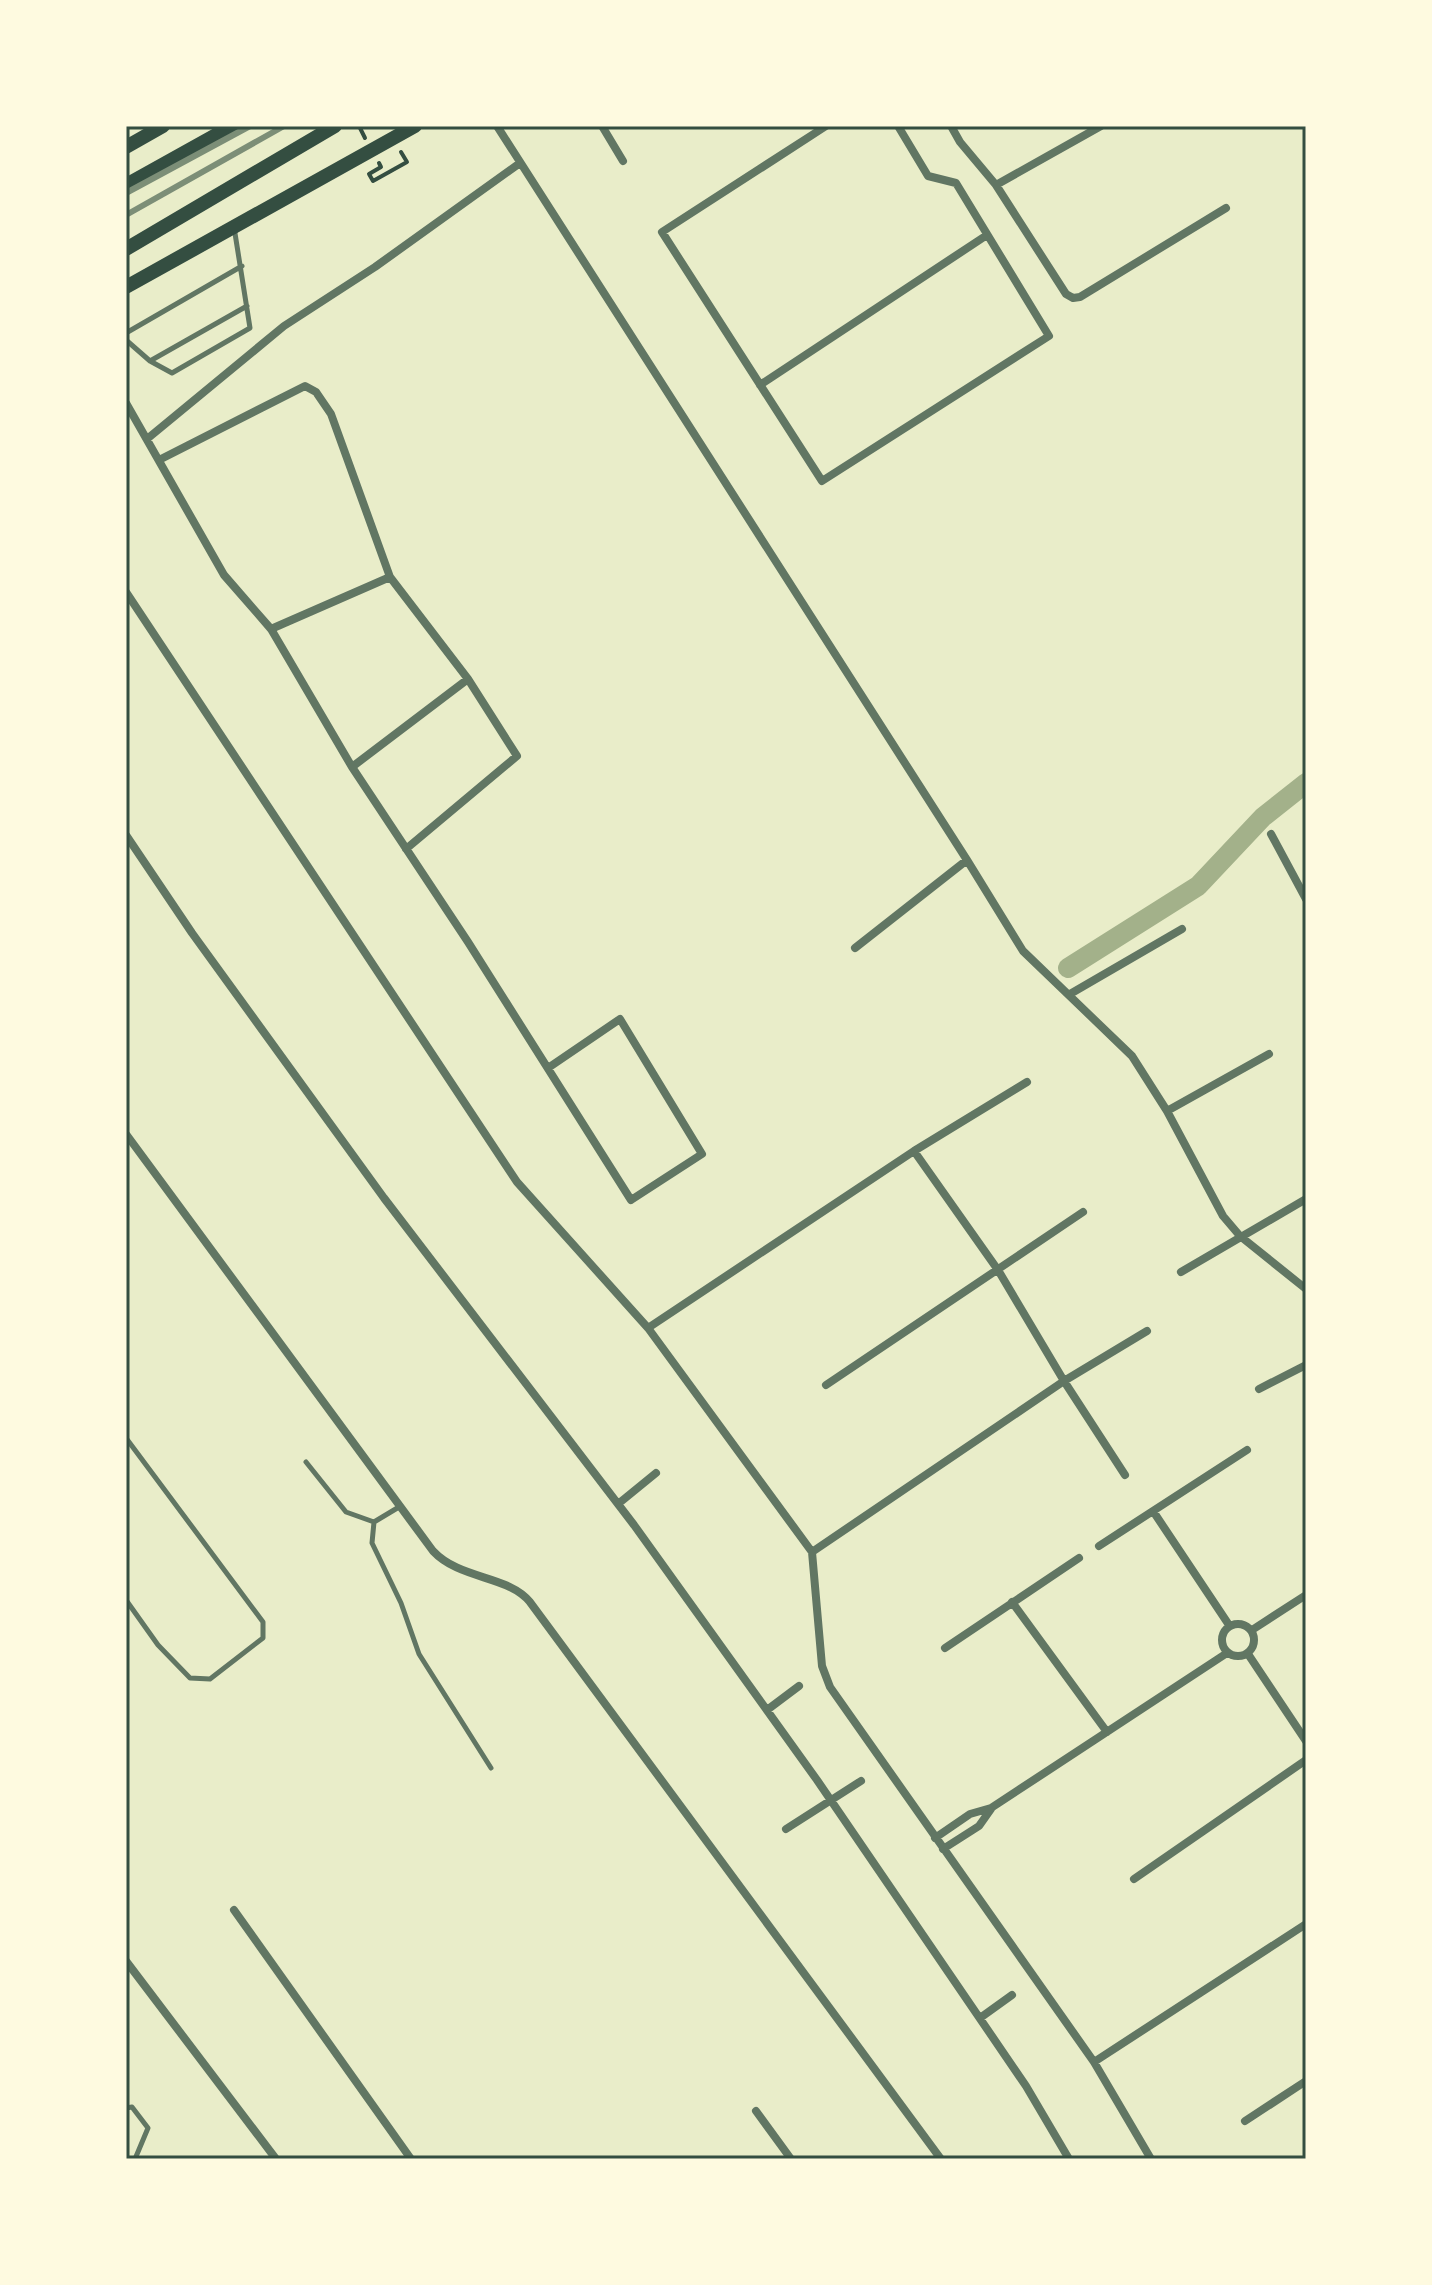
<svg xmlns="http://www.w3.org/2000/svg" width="1432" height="2285" font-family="Arial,sans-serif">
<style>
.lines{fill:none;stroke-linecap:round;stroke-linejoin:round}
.canal{stroke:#a3b18a;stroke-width:20}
.path{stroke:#344e41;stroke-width:4}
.service{stroke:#617663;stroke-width:5}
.minor{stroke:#617663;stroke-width:8}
.secondary{stroke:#344e41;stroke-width:14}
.primary{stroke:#344e41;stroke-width:14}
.rail{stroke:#7c8e77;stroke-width:6}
.neatline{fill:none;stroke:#344e41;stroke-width:3}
</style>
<rect width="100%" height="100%" fill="#e9edc9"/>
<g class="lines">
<path class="canal" d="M1068,968L1198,886L1263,817L1306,783"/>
<path class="path" d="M359,126L365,138
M379,163L381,167L369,174L373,181L407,162L401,152"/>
<path class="service" d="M126,333L242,266
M126,340L150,361L172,373L250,328L234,227
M150,361L247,306
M126,1438L263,1622V1638L210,1679L190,1678L158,1645L126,1600
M306,1462L346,1512L374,1522
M399,1507L374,1522L372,1543L401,1603L419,1654L491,1768
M126,2108L132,2107L148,2128L135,2159"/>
<path class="minor" d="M497,126L967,860L1023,951L1132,1056L1167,1111L1223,1216L1240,1236L1306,1289
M602,126L623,161
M826,126L662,232L822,481L1049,336L956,183L928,176L898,126
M951,126L960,142L996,185L1066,294L1073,298L1080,297L1226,208
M996,185L1101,126
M760,385L987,235
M126,403L224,575L271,629L352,767L468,942L631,1200L702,1154L620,1019L548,1068
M147,439L284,326L375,267L520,163
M159,460L305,386L316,392L331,414L390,577L468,679L517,756L406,849
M126,592L517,1182L648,1328L812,1552L822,1666L830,1687L1094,2062L1151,2159
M271,629L390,577
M352,767L468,679
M1271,834L1306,899
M126,835L192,933L384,1198L634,1525L817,1780L1026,2086L1069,2159
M855,948L967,860
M1070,994L1182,929
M1167,1111L1269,1054
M126,1134L433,1551C460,1580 508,1575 530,1602L941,2159
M914,1151L998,1270L1064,1381L1125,1475
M1181,1272L1306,1199
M648,1328L914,1151L1027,1082
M826,1385L1083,1212
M1259,1389L1306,1365
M618,1504L656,1473
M1153,1511L1229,1625
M1099,1546L1247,1450
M812,1552L1064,1381L1147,1331
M1012,1602L1107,1732
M1222 1640a16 16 0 1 1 32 0a16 16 0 1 1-32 0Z
M1252,1630L1306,1595
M945,1648L1079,1558
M1248,1654L1306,1741
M767,1710L799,1686
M786,1829L861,1781
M935,1838L970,1814L991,1808L1227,1653
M943,1849L979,1826L991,1809
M1134,1879L1306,1760
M234,1910L411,2159
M126,1961L276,2159
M980,2018L1012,1995
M1094,2062L1306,1924
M756,2111L791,2159
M1245,2121L1306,2081"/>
<path class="secondary" d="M126,147L163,126
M126,287L415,126"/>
<path class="primary" d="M126,185L232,126
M126,249L335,126"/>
<path class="rail" d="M126,193L250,126
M126,215L284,126"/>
</g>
<rect width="1432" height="2285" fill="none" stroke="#fefae0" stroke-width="256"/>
<rect x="128" y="128" width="1176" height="2029" class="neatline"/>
</svg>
